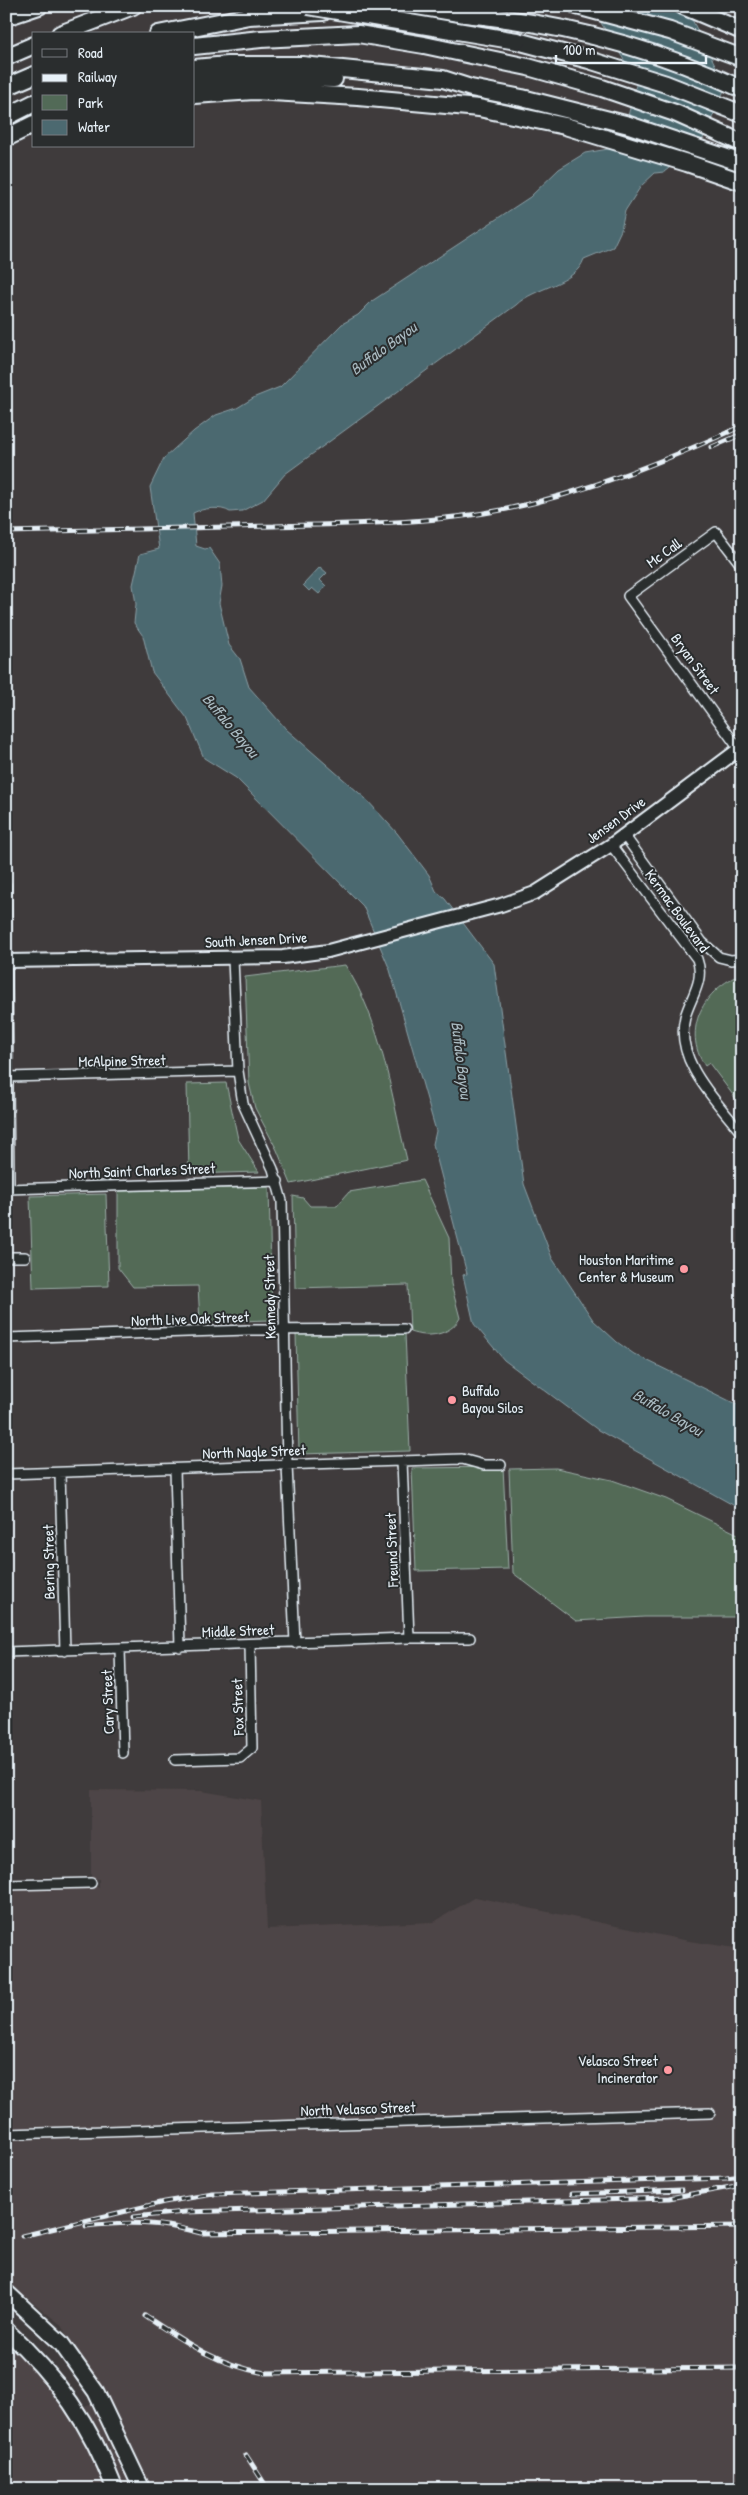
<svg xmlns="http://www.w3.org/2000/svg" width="748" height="2495" font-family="'Patrick Hand',sans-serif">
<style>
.built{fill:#4e4546}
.green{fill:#526a57;stroke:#9daea8}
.water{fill:#4c6970;stroke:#8a9fa6}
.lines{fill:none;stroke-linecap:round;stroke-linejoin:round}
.minor-casing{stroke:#e8f1f8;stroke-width:12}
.secondary-casing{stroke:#e8f1f8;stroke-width:16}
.primary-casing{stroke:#e8f1f8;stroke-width:19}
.motorway-casing{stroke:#e8f1f8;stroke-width:20}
.minor{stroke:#2a2d2e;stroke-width:9}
.secondary{stroke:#2a2d2e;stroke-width:12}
.primary{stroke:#2a2d2e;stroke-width:15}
.motorway{stroke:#2a2d2e;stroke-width:16}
.rail-casing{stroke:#e8f1f8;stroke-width:5}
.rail{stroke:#2a2d2e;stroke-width:3;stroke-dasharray:9;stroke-linecap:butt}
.motorway-bridge-casing{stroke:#e8f1f8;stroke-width:20;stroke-linecap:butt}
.motorway-bridge{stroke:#2a2d2e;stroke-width:16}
.poi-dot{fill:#ff9aa2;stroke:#2a2d2e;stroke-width:2}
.labels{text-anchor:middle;stroke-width:4;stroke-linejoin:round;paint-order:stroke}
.street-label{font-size:15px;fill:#e8f1f8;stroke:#2a2d2e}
.poi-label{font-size:15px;fill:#e8f1f8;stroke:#2a2d2e;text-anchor:end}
.water-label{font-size:16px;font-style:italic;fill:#aabbc2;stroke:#2a2d2e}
</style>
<rect width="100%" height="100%" fill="#3f3b3c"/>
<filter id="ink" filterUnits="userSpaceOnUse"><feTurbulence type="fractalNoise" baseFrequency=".02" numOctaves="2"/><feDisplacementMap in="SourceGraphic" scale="10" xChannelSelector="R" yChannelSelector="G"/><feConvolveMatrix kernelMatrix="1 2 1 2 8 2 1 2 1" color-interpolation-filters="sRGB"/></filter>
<g filter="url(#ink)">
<path class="built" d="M91,1790L201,1791L261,1801L267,1929L434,1922L475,1897L689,1941L742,1949V2489H19L6,2485V2335L35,2365L67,2411L107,2399L60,2324L6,2281V1888L99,1887V1879H91Z"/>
<path class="green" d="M345,965C382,1021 391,1095 407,1160L291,1184L277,1150L255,1108L249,1083L245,977Z
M742,974V1107L709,1063L705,1066C681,1030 704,988 742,974Z
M226,1083L238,1139L259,1172L189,1174L187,1084Z
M422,1180L449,1238L451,1284L460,1318C450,1336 427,1338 410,1332L408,1285L295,1288L293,1196L303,1198L310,1206H337L349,1192Z
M269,1187L272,1320L200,1322L198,1286L133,1287L118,1268V1191Z
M106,1194L109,1286L33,1288L30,1196Z
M405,1333L410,1451L299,1454L296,1334Z
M503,1467L508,1569L416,1571L412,1468Z
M556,1468L612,1480L666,1499L742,1536V1617H644L576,1621L513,1573L509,1469Z"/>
<path class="water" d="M583,6H685L726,86L701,143L664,172L655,173L641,186L625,211L621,230L613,247L584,259C575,285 534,287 516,305L285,474L263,500L242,511L230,512C221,506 203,508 193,513L196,546L205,549L209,548L220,564L222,586L219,603L229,645L240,659L249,687L286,729L366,799L397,833L429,875L436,891L445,899L494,964L524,1184L552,1258L593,1320L617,1342L634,1354L742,1407V1510L598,1430L504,1360L474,1324L463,1275L467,1274L433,1144L436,1131L390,970L363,906L236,778L204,758L187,718L152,672L143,636L134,623L136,604L133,585L140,554L159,549L150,487L164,458L194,431L216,415L237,408L255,397L280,387L342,324L358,315L372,301L530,197L559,169L585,153L620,147L637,81L593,10Z
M320,567L327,573L320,580L326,586L319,594L312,588L309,591L303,585Z"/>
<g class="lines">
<defs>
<path id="minor" d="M739,749L628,596L716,532L742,566
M624,835L702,942L719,957L731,960L742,959
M611,845L697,959C705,981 691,996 685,1017C674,1062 717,1101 742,1134
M6,885L9,1189
M233,959L238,1071L243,1104L273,1169L282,1201L287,1465L295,1643
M8,1077L238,1071
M6,1189L278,1181
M6,1257H25
M6,1338L248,1330L404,1329
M402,1461L409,1638
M175,1469L180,1647
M60,1473L65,1651
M6,1474L462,1459L484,1465H501
M120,1649L123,1753
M6,1652L409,1638H470
M175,1760L240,1758L252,1748L250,1645
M6,1885L91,1883
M6,2134L710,2113"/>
<path id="secondary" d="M6,961L283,957L328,951L501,905L535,893L611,845L742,747"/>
<path id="primary" d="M6,2292L61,2343L96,2392L142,2489
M6,2330C58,2378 90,2423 115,2489"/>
<path id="motorway" d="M577,6L670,31L742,58
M683,6L742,31
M358,11C492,7 620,32 742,89
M6,17L39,6
M60,34L133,6
M158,34L249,16L323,12
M517,41L589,60L666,84L742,114
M194,46L261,39L358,34L424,45L528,67L602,88L675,113L742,143
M6,57L34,45
M194,68L228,65H302L443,79L471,88L522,98L629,125L742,163
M194,81L236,77L334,79
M6,87L34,75
M194,95L254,91L358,97L479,108L565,126L687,163L742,182
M6,117L34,103
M6,138L34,124"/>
</defs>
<use href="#minor" class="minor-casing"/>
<use href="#secondary" class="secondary-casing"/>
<use href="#primary" class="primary-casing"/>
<use href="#motorway" class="motorway-casing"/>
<use href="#minor" class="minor"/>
<use href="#secondary" class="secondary"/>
<use href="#primary" class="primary"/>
<use href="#motorway" class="motorway"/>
<defs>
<path id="rail" d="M712,447L742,434
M6,532C96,530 185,528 274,526C352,524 431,524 507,509C588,492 667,460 742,426
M572,2194L682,2190
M133,2217L185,2212L669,2198L742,2185
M86,2226C130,2221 158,2222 201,2233L742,2226
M22,2236L164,2202L213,2194L726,2178L742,2176
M145,2316C186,2343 216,2364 265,2373L741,2368
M246,2455L268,2489"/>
</defs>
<use href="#rail" class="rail-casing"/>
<use href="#rail" class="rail"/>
<defs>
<path id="motorway-bridge" d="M308,6L517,41"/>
</defs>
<use href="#motorway-bridge" class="motorway-bridge-casing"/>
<use href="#motorway-bridge" class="motorway-bridge"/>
</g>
</g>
<g class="poi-dot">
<circle cx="684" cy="1269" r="5"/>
<circle cx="452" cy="1400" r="5"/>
<circle cx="668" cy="2070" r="5"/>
</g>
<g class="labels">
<g class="street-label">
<text transform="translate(664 553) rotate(-36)" y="5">Mc Call</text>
<text transform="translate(695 664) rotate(54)" y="5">Bryan Street</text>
<text transform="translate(616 820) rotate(-36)" y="5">Jensen Drive</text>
<text transform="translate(677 911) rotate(54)" y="5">Kermac Boulevard</text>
<text transform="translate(256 940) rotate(-3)" y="5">South Jensen Drive</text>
<text transform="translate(122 1061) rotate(-1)" y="5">McAlpine Street</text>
<text transform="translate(142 1171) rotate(-2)" y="5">North Saint Charles Street</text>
<text transform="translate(270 1297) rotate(-91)" y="5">Kennedy Street</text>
<text transform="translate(190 1319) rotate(-2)" y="5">North Live Oak Street</text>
<text transform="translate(254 1452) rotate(-2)" y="5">North Nagle Street</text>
<text transform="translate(392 1550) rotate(-92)" y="5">Freund Street</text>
<text transform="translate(49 1562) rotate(-91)" y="5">Bering Street</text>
<text transform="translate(238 1631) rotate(-2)" y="5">Middle Street</text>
<text transform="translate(108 1702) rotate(-92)" y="5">Cary Street</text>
<text transform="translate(238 1707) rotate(-92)" y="5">Fox Street</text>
<text transform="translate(358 2109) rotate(-2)" y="5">North Velasco Street</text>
</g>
<g class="poi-label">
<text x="674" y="1265">Houston Maritime<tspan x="674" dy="17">Center &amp; Museum</tspan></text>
<text x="462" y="1396" text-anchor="start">Buffalo<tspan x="462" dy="17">Bayou Silos</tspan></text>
<text x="658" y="2066">Velasco Street<tspan x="658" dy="17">Incinerator</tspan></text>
</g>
<g class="water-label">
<text transform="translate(383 348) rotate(-36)" y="6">Buffalo Bayou</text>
<text transform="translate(231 725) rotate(50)" y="6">Buffalo Bayou</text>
<text transform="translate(462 1060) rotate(83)" y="6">Buffalo Bayou</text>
<text transform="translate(668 1412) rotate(30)" y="6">Buffalo Bayou</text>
</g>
</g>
<rect width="748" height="2495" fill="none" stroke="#2a2d2e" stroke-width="25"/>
<rect x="12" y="12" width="723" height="2470" fill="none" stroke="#e8f1f8" stroke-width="2" filter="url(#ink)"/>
<rect x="32" y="32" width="162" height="115" fill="#2a2d2e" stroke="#767b7f"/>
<rect x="42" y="49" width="25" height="8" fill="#2a2d2e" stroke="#767b7f"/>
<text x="78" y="58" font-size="15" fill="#e8f1f8">Road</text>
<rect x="42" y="74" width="25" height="8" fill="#e8f1f8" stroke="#767b7f"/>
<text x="78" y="82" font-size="15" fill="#e8f1f8">Railway</text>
<rect x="42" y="95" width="25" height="15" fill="#526a57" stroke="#767b7f"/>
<text x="78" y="108" font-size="15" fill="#e8f1f8">Park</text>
<rect x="42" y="120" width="25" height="15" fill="#4c6970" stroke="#767b7f"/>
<text x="78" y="132" font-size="15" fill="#e8f1f8">Water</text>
<path d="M556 55v8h150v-8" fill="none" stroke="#e8f1f8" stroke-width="2.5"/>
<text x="563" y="55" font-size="15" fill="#e8f1f8" stroke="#2a2d2e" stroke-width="4" paint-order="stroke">100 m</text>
</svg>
